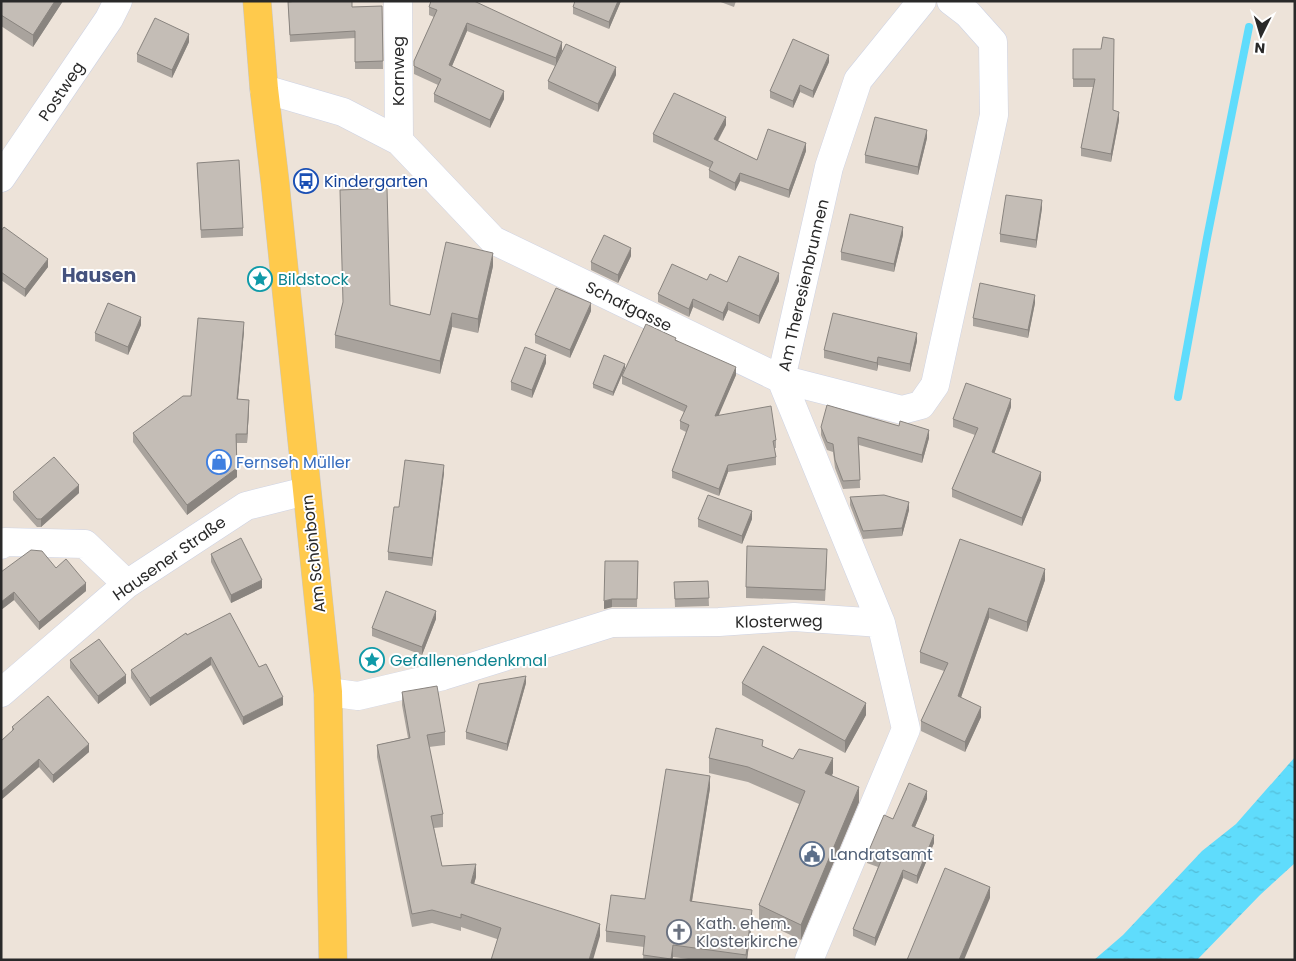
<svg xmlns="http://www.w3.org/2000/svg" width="1296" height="961" font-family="Poppins,sans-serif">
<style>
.water{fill:url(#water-ripples)}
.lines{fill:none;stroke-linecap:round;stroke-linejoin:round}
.stream{stroke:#5fdcfc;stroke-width:8}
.minor-casing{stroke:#ced3e4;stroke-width:29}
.major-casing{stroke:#c7c7c7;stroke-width:29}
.minor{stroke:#fff;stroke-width:28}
.major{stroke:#ffca4c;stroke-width:28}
.wall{fill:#a9a39d}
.shaded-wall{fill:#89847f}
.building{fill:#c4bdb6;stroke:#89847f}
.labels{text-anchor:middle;stroke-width:4;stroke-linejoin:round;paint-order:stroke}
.street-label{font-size:16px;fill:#292929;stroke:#fff}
.transit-label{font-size:16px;fill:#164399;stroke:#fff;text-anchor:start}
.culture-label{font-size:16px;fill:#0d838f;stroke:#fff;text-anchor:start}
.shop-label{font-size:16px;fill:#366cbe;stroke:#fff;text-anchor:start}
.service-label{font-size:16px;fill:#4e5e75;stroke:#fff;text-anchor:start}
.worship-label{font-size:16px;fill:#5b616d;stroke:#fff;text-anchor:start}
.quarter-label{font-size:19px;font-weight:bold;fill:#44527e;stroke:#fff}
</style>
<defs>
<pattern id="water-ripples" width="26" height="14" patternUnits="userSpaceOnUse" patternTransform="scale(1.25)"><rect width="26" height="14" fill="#5fdcfc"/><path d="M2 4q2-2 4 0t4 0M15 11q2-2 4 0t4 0" fill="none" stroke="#53bdd8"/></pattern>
</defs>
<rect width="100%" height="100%" fill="#ede3d9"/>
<path class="water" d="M1295,757V863L1260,895L1197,960H1094L1123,935L1202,851L1236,824Z"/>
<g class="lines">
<path class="stream" d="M1178,397L1207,238L1249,27"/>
<defs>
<path id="minor" d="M398,1L399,141
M922,1L858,80L829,167L781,379L902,410L921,405L935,385L994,115L993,42L968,14L951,1
M264,89L343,112L399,141L493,240L781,379L881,623
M1,178L109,19L118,1
M1,545L5,542L85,544L127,584
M328,692L358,696L443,676L612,623L719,622L794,617L881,623L906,729L809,960
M1,693L127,584L246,506L306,491"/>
<path id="major" d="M257,1L264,89L275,182L328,692L333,960"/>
</defs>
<use href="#minor" class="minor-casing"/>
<use href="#major" class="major-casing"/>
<use href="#minor" class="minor"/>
<use href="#major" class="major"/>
</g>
<path class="wall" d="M1,1H63L33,47L1,26Z
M621,1L609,29L573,14V7Z
M718,1H736L734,7Z
M288,2L352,7L382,6L383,69H355V38L290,42Z
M429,7L562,50L616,75L598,112L548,89V81L555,66L467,31L452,66L504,99L490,128L434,102V94L438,85L414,74V61L434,17L429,15Z
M189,42L172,78L137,62V54Z
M1073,49H1101L1113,110L1119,120L1111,162L1081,156V148L1093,87H1073Z
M829,62L813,98L800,92L793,108L770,98V91Z
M726,125L718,141L757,160L806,151L789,198L740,181L735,191L709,178V170L710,168L653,142V134Z
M927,138L918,175L865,163V155Z
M197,163L243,228V236L201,238Z
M1042,208L1036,248L1000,242V234Z
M1,231L48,267L25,297L1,280Z
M903,235L894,272L841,260V252Z
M631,256L618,283L591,270V262Z
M493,266L478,333L452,327L440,374L335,348V335L390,305L430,315Z
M707,280L727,282L779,281L759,324L728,310L723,321L693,307L689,317L658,302V294Z
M1035,303L1028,338L973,326V318Z
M591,311L570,358L535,343V335Z
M141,325L128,355L95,341V333Z
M244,331L238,399L249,409L247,443H237V477L187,515L133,442V433L191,396Z
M676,340L736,375L718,415L776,440V448H774L776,457V465L728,472L719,496L672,478V471L686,432L680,429V421L684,412L622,384V376Z
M917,341L910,372L878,365L877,371L824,358V350Z
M546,363L532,398L511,390V382Z
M625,368L613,396L593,388V384Z
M1011,407L994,453L1041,480L1022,526L952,497V489L975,435L953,427V419Z
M821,427L929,438L922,463L859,445L860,488L843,489L835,468L833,452L827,450L821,435Z
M444,473L432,566L388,560V552L399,507Z
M13,492L79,493L41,527H37L13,500Z
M850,497L909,510L902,536L863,539L850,505Z
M698,519H752L742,544L698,527Z
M960,539L1045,580L1027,632L989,618L961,697L981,717L965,752L921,731V721L944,671L920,663V652Z
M211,554L262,588L231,603L211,562Z
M638,561L637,607H612L604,609Z
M827,561L825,601L746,598V587Z
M56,568L86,591L39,630L14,600L1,610V572Z
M708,581L709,606L675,607L674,582Z
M436,619L422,655L372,636V628Z
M187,635L259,667L283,705L243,725L211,665L150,706L131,678V670Z
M70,660L126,683L98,704L70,668Z
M526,683L507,751L466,739V732Z
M742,683L866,715L845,753L742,695Z
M402,692L445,732V745L429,747L443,814V827L434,828L442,866L476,877L474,884L600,936L497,939L461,927V931L432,923L412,927L377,757V745L408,738L402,705Z
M12,727L89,752L53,783L39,767L1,800V741L12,731Z
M763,747L793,759L833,773L832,775L859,802L801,940L759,920V905L799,804L748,782L709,773V758Z
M710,788L692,901L752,921L747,960H696L673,957L672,960H643L644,947L606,942V931L645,899Z
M927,799L915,827L934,843L917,884L903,878L875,946L853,936V929L878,867L867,863V855L893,819Z"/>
<path class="shaded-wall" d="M55,1H63L33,47V35Z
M618,1H621L609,29V22Z
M467,23V31L449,73V65Z
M189,34V42L172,78V70Z
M562,42V50L556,66V58Z
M829,55V62L813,98V91Z
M616,67V75L598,112V104Z
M800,85V92L793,108V101Z
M504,91V99L490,128V120Z
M1119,112V120L1111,162V154Z
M726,117V125L714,147V139Z
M927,130V138L918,175V167Z
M806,143V151L789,198V190Z
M740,173V181L735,191V183Z
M1042,200V208L1036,248V240Z
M903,227V235L894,272V264Z
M631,248V256L618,283V275Z
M493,253V266L478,333V319Z
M48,259V267L25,297V289Z
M779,273V281L759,324V316Z
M1035,295V303L1028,338V330Z
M693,299V307L689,317V309Z
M728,302V310L723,321V313Z
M591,303V311L570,358V350Z
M452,313V327L440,374V361Z
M141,317V325L128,355V347Z
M244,322V331L237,408V399Z
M917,333V341L910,372V364Z
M546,355V363L532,398V390Z
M878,357V365L877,371V363Z
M625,364V368L613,396V392Z
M736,367V375L715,424V416Z
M1011,399V407L992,460V452Z
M249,400V409L247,443V434Z
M929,430V438L922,463V455Z
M444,465V473L432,566V558Z
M728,465V472L719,496V489Z
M237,468V477L187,515V505Z
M1041,472V480L1022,526V518Z
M79,485V493L41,527V519Z
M909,502V510L902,536V528Z
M752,511V519L742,544V536Z
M1045,569V580L1027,632V622Z
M262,580V588L231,603V595Z
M86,583V591L39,630V622Z
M14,592V600L1,610V602Z
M612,599V607L604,609V601Z
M989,608V618L958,706V696Z
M436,611V619L422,655V647Z
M211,657V665L150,706V698Z
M126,675V683L98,704V696Z
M526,676V683L507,751V744Z
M283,697V705L243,725V717Z
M866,703V715L845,753V741Z
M981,707V717L965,752V742Z
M89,744V752L53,783V775Z
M833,758V773L825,788V773Z
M39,759V767L1,800V792Z
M710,776V788L690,913V901Z
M859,787V802L801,940V925Z
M927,791V799L912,834V826Z
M934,835V843L917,884V876Z
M476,864V877L471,895V883Z
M903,870V878L875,946V938Z
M990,887V898L964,960H959Z
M752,910V921L747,960H746Z
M600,924V936L593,960H589Z
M673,945V957L672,960H671Z"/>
<path class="building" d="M1,1H55L33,35L1,15Z
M297,1H352V7L382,6L383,61L355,62V31L290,35L288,2Z
M431,1H474L562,42L556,58L467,23L449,65L504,91L490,120L434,94L441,79L414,66V61L437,10L429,7Z
M575,1H618L609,22L573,7Z
M155,18L189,34L172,70L137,54Z
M1103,37L1114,39L1113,110L1119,112L1111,154L1081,148L1095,79H1073V49H1101Z
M793,39L829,55L813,91L800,85L793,101L770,91Z
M566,44L616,67L598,104L548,81Z
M674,93L726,117L714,139L757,160L768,129L806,143L789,190L740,173L735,183L709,170L713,162L653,134Z
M875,117L927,130L918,167L865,155Z
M239,160L243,228L201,230L197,163Z
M387,188L390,305L430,315L446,242L493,253L478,319L452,313L440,361L335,335L343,302L340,190Z
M1006,195L1042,200L1036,240L1000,234Z
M850,214L903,227L894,264L841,252Z
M4,227L48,259L25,289L1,272V231Z
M604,235L631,248L618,275L591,262Z
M739,256L779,273L759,316L728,302L723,313L693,299L689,309L658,294L672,264L707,280L710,274L727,282Z
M980,283L1035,295L1028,330L973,318Z
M556,288L591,303L570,350L535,335Z
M108,303L141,317L128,347L95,333Z
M833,313L917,333L910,364L878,357L877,363L824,350Z
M198,318L244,322L237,399L249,400L247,434H236L237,468L187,505L133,433L183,396H191Z
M646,324L676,338L675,340L736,367L715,416L771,406L776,440L773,441L776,457L728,465L719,489L672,471L689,425L680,421L687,406L622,376Z
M525,347L546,355L532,390L511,382Z
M604,355L625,364L613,392L593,384Z
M966,383L1011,399L992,452L1041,472L1022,518L952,489L978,428L953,419Z
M827,405L899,426L900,421L929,430L922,455L858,437L860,480L843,481L835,460L833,444L827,442L821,427Z
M54,457L79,485L41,519H37L13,492Z
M405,460L444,465L432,558L388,552L394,507H399Z
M708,495L752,511L742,536L698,519Z
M884,495L909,502L902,528L863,531L850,497Z
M241,538L262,580L231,595L211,554Z
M960,539L1045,569L1027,622L989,608L958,696L981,707L965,742L921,721L948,663L920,652Z
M747,546L827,549L825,590L746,587Z
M31,550L42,551L56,568L66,559L86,583L39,622L14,592L1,602V572Z
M605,561H638L637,599H612L604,601Z
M708,581L709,598L675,599L674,582Z
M386,591L436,611L422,647L372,628Z
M230,613L259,667L266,664L283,697L243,717L211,657L150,698L131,670L186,633L187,635Z
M99,639L126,675L98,696L70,660Z
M763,646L866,703L845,741L742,683Z
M526,676L507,744L466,732L479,684Z
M437,686L445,732L427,735L443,814L431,816L442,866L476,864L471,883L600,924L589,960H491L501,928L461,914V918L432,910L412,914L377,745L410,738L402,692Z
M48,696L89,744L53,775L39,759L1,792V741L14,729L12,727Z
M716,728L763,740L762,746L793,759L799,749L833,758L825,773L859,787L801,925L759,905L805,791L748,767L709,758Z
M666,769L710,776L690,901L752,910L746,955L673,945L671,959L643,955L645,936L606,931L611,895L645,899Z
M909,783L927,791L912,826L934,835L917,876L903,870L875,938L853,929L881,861L867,855L884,815L893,819Z
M945,868L990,887L959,960H907Z"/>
<defs>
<symbol id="bus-ring" viewBox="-11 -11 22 22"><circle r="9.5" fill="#fff" stroke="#1a4fb4" stroke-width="1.5"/><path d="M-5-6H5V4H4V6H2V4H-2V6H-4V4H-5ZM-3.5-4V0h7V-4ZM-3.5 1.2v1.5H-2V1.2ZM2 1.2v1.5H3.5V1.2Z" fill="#1a4fb4"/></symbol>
<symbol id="sight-ring" viewBox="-11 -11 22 22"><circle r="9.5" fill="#fff" stroke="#0f9aa8" stroke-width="1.5"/><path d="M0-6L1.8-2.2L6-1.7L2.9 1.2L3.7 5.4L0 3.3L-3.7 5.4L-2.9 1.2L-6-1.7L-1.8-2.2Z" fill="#0f9aa8"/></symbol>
<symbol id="shop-ring" viewBox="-11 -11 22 22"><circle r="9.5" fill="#fff" stroke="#3f7fe0" stroke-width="1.5"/><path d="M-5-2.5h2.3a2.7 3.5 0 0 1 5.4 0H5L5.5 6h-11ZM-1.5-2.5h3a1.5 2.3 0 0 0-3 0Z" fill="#3f7fe0"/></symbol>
<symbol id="civic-ring" viewBox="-11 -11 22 22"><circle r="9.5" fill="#fff" stroke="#5c6f8a" stroke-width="1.5"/><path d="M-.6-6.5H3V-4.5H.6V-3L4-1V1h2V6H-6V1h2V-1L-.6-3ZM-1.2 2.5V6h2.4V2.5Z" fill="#5c6f8a"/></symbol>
<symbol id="church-ring" viewBox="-11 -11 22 22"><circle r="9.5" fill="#fff" stroke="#6b7280" stroke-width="1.5"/><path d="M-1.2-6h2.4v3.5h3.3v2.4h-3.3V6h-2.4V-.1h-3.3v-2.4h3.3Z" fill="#6b7280"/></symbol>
</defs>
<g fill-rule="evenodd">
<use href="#bus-ring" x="292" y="167" width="28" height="28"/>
<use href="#sight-ring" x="246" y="265" width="28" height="28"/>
<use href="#shop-ring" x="205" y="448" width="28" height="28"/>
<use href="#sight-ring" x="358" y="646" width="28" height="28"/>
<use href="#civic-ring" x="798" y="840" width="28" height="28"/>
<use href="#church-ring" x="665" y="918" width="28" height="28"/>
</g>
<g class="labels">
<g class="street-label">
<text transform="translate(398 71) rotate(-90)" y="6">Kornweg</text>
<text transform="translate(61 91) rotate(-56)" y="6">Postweg</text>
<text transform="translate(803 285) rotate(-77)" y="6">Am Theresienbrunnen</text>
<text transform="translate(629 306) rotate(26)" y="6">Schafgasse</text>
<text transform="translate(313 554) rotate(-96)" y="6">Am Schönborn</text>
<text transform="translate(169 558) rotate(-35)" y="6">Hausener Straße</text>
<text transform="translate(779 621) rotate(-1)" y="6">Klosterweg</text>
</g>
<g class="transit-label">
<text x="324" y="187">Kindergarten</text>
</g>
<g class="culture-label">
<text x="278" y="285">Bildstock</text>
<text x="390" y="666">Gefallenendenkmal</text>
</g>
<g class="shop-label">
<text x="236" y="468">Fernseh Müller</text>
</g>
<g class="service-label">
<text x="830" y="860">Landratsamt</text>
</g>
<g class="worship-label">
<text x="696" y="929">Kath. ehem.<tspan x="696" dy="18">Klosterkirche</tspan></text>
</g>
<g class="quarter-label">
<text x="99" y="282">Hausen</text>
</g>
</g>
<rect width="1296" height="961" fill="none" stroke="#292929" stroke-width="5"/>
<g transform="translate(1261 35) rotate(185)" stroke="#ffffff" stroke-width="4" paint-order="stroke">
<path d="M0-4L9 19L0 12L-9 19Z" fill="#292929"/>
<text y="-8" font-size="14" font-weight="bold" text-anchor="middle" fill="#292929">N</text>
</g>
</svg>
